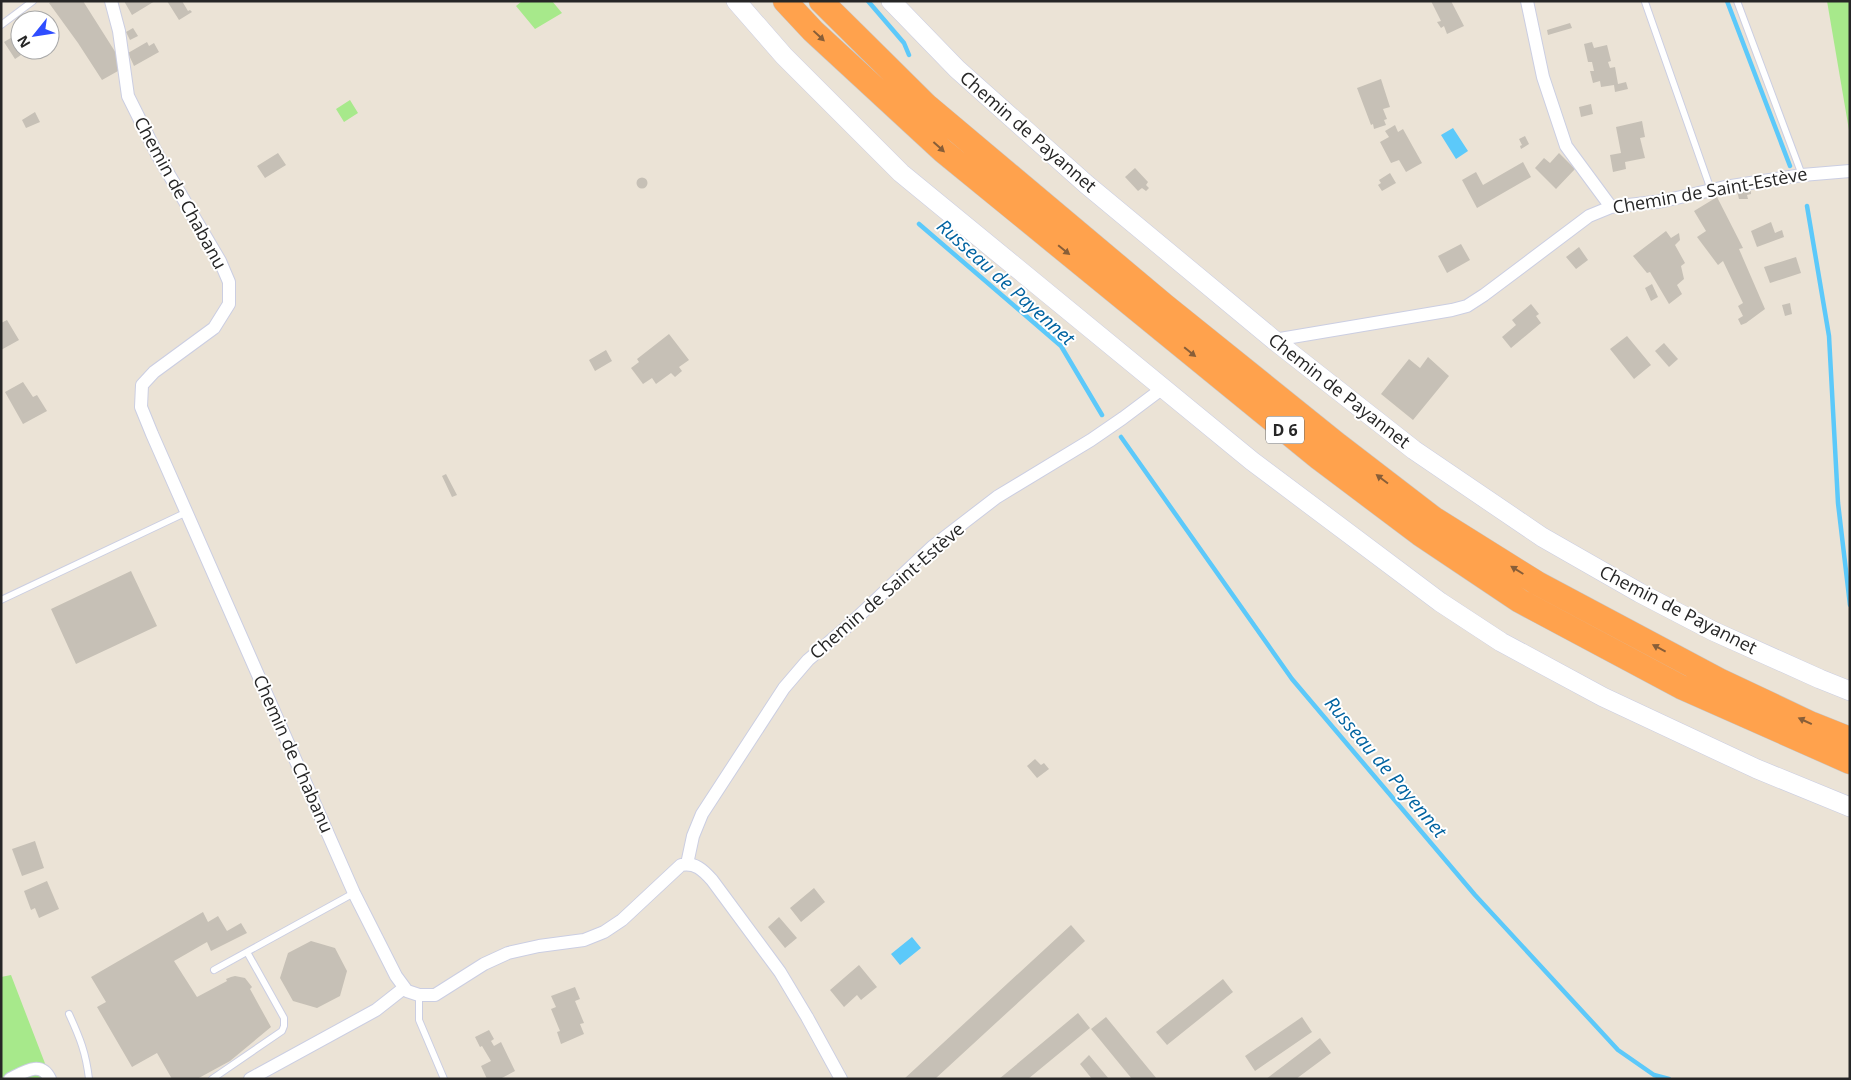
<svg xmlns="http://www.w3.org/2000/svg" width="1851" height="1080" font-family="'Open Sans',sans-serif">
<style>
.green{fill:#a7e98b}
.water{fill:#5cc9fa}
.lines{fill:none;stroke-linecap:round;stroke-linejoin:round}
.stream{stroke:#5cc9fa;stroke-width:4.5}
.building{fill:#c6c0b6}
.lane-casing{stroke:#cbcee2;stroke-width:8}
.street-casing{stroke:#cbcee2;stroke-width:14}
.secondary-casing{stroke:#cbcee2;stroke-width:20}
.highway-casing{stroke:#c7c7c7;stroke-width:25}
.lane{stroke:#fff;stroke-width:6}
.street{stroke:#fff;stroke-width:12}
.secondary{stroke:#fff;stroke-width:19}
.highway{stroke:#ffa24d;stroke-width:24}
.oneway{fill:#885e38}
.labels{text-anchor:middle;stroke-width:4;stroke-linejoin:round;paint-order:stroke}
.shield{fill:#fff;stroke:#676767;stroke-width:1}
.shield-label{font-size:16px;font-weight:bold;fill:#262626}
.street-label{font-size:18px;fill:#262626;stroke:#fff}
.water-label{font-size:19px;font-style:italic;fill:#0063a0;stroke:#fff}
</style>
<rect width="100%" height="100%" fill="#ebe3d6"/>
<path class="green" d="M522,1H552L562,13L535,29L516,6Z
M1827,1H1850V136Z
M350,100L358,113L344,122L336,109Z
M11,975L51,1079H1V977Z"/>
<path class="water" d="M1453,128L1468,151L1456,159L1441,135Z
M912,937L921,948L900,965L891,954Z"/>
<g class="lines">
<path class="stream" d="M868,1L904,43L909,55
M1727,1L1790,166
M1807,206L1829,336L1838,503L1850,605
M919,224L1061,346L1102,415
M1121,437L1292,679L1475,895L1618,1050L1654,1075L1669,1079"/>
</g>
<path class="building" d="M52,1H83L121,61L118,71L102,80L78,43L49,3Z
M124,1H155L132,15Z
M167,1H182L188,11L190,10L192,12L179,20Z
M1431,1H1451L1464,26L1447,34L1444,26L1441,28L1437,22L1441,21Z
M1570,23L1572,28L1548,35L1547,30Z
M133,28L138,36L130,40L126,32Z
M14,36L20,46V50H22L24,53L15,59L4,42Z
M147,42L149,46L154,43L159,52L134,66L128,53Z
M1592,42L1594,48L1607,45L1611,61L1608,62L1610,68L1615,67L1618,84L1626,82L1628,89L1615,92L1614,85L1601,87L1600,81L1593,83L1590,71H1594L1592,62H1588L1584,44Z
M1381,79L1390,107L1383,109L1387,119L1384,120L1386,125L1374,129L1373,124L1371,125L1357,88Z
M1591,104L1593,114L1581,117L1579,107Z
M35,112L40,122L26,128L22,120Z
M1642,121L1645,137L1640,138L1645,158L1625,162L1626,169L1613,172L1610,155L1621,153L1616,127Z
M1395,125L1398,132L1403,129L1422,163L1406,172L1399,160L1391,163L1380,142L1389,137L1385,131Z
M1525,136L1529,144L1521,149L1520,146L1522,145L1519,139Z
M278,153L286,165L265,178L257,166Z
M1559,153L1575,169L1556,189L1535,168L1544,158L1550,163Z
M1523,162L1531,177L1477,208L1462,180L1476,172L1483,185Z
M1135,168L1148,182L1146,185L1149,188L1146,191L1142,188L1138,191L1125,177Z
M1390,173L1396,183L1382,191L1378,185L1381,183L1379,180Z
M636.5 183a5.5 5.5 0 1 1 11 0a5.5 5.5 0 1 1-11 0Z
M1737,191H1751V194L1747,195L1748,199H1739Z
M1717,197L1743,248L1739,249L1765,309L1746,323L1741,325L1738,319L1743,316L1738,306L1743,303L1723,261L1718,265L1697,237L1706,231L1694,211Z
M1771,222L1775,233L1782,230L1784,237L1757,247L1751,231Z
M1666,231L1671,238L1679,233L1680,240L1675,245L1685,263L1681,266L1684,279L1677,285L1682,294L1669,304L1650,272L1647,273L1633,256Z
M1461,244L1470,260L1447,273L1438,256Z
M1579,247L1588,260L1576,269L1566,257Z
M1796,257L1801,273L1770,283L1764,267Z
M1652,284L1658,297L1651,301L1645,288Z
M1790,303L1792,314L1785,316L1782,305Z
M1531,304L1539,314L1536,316L1541,323L1511,348L1502,337L1516,325L1512,320Z
M7,320L19,340L1,350V323Z
M669,334L689,360L679,367L682,371L675,377L671,373L656,384L652,378L643,384L631,368L639,362L637,359Z
M1627,336L1651,365L1634,379L1610,349Z
M1664,343L1678,359L1669,367L1655,351Z
M606,350L612,361L595,371L589,360Z
M1428,357L1449,376L1413,420L1381,394L1409,359L1420,368Z
M23,382L33,397L37,395L47,411L23,424L5,392Z
M446,474L457,495L452,497L442,476Z
M131,571L157,626L76,664L51,609Z
M1035,759L1041,765L1044,763L1049,769L1037,778L1027,766Z
M35,841L44,868L22,876L12,849Z
M47,881L59,909L39,918L35,908L31,910L24,891Z
M814,888L825,902L801,922L790,908Z
M203,912L208,922L218,916L227,931L241,923L247,933L211,951L207,942L174,961L197,997L227,981L226,979L231,977L235,976L245,978L252,987L250,989L271,1027L230,1061L197,1079H172L157,1053L132,1067L97,1007L106,1002L91,977Z
M779,917L797,938L785,948L768,927Z
M1071,925L1085,941L935,1079H904Z
M311,941L335,948L347,971L340,996L317,1008L293,1001L280,978L288,953Z
M859,965L877,987L861,1000L857,995L844,1007L830,990Z
M1223,979L1233,992L1167,1045L1156,1032Z
M575,987L580,999L575,1001L584,1023L580,1024L584,1034L561,1044L557,1032L560,1031L551,1009L556,1007L551,996Z
M1078,1013L1090,1028L1028,1079H999Z
M1106,1017L1157,1079H1132L1091,1029Z
M1302,1017L1312,1032L1255,1071L1245,1056Z
M489,1030L494,1039L491,1041L494,1046L501,1042L515,1071L500,1079H487L481,1066L491,1061L482,1046L480,1047L475,1037Z
M1320,1038L1331,1053L1296,1079H1266Z
M1089,1055L1109,1079H1092L1080,1064Z"/>
<g class="lines">
<defs>
<path id="lane" d="M1737,1L1802,175
M1645,2L1711,190
M1,25L33,1
M1,600L187,512
M214,970L354,893
M419,995V1020L444,1079
M69,1014C80,1038 86,1053 89,1079
M212,1079L282,1031L284,1026V1018L247,952"/>
<path id="street" d="M111,1L119,31L128,96L158,156L220,261L229,282V304L214,328L154,372L142,385L141,407L152,434L354,893L396,976L407,991L419,995H435L484,964L508,953L539,946L584,940L604,932L622,920L681,865C695,862 703,870 712,880L780,972L807,1017L841,1079
M1527,1L1543,77L1566,146L1611,207
M1274,340L1452,310L1467,306L1484,295L1589,216L1611,207L1663,201L1725,187L1802,175L1850,171
M687,864L693,836L702,814L784,688L808,660L848,626L932,547L997,497L1091,440L1123,418L1163,388
M10,1079C24,1072 41,1060 50,1079
M250,1079L376,1010L404,988"/>
<path id="secondary" d="M736,1L784,56L901,173L1252,461L1440,602L1501,642L1603,697L1757,769L1850,807
M891,1L957,69L1086,184L1274,340L1414,450L1542,537L1640,593L1713,631L1820,679L1850,691"/>
<path id="highway" d="M785,1L813,31L943,151L1319,458L1420,534L1520,601L1681,687L1850,762
M821,1L926,105L1164,305L1338,445L1433,518L1537,583L1719,680L1812,724L1850,739"/>
</defs>
<use href="#lane" class="lane-casing"/>
<use href="#street" class="street-casing"/>
<use href="#secondary" class="secondary-casing"/>
<use href="#highway" class="highway-casing"/>
<use href="#lane" class="lane"/>
<use href="#street" class="street"/>
<use href="#secondary" class="secondary"/>
<use href="#highway" class="highway"/>
</g>
<defs><path id="oneway-solid" d="M-6-.8H1V-3.2L6.5 0L1 3.2V.8H-6Z" transform="scale(1.25)"/></defs>
<g class="oneway">
<use href="#oneway-solid" transform="translate(819 36) rotate(43)"/>
<use href="#oneway-solid" transform="translate(939 147) rotate(42)"/>
<use href="#oneway-solid" transform="translate(1064 250) rotate(39)"/>
<use href="#oneway-solid" transform="translate(1190 352) rotate(39)"/>
<use href="#oneway-solid" transform="translate(1382 479) rotate(-143)"/>
<use href="#oneway-solid" transform="translate(1517 570) rotate(-148)"/>
<use href="#oneway-solid" transform="translate(1659 648) rotate(-152)"/>
<use href="#oneway-solid" transform="translate(1805 721) rotate(-155)"/>
</g>
<g class="labels">
<rect class="shield" x="1266" y="416.5" width="38" height="27" rx="4"/>
<g class="shield-label">
<text x="1285" y="436">D 6</text>
</g>
<g class="street-label">
<text transform="translate(1028 132) rotate(41)" y="6">Chemin de Payannet</text>
<text transform="translate(1710 191) rotate(-10)" y="6">Chemin de Saint-Estève</text>
<text transform="translate(180 193) rotate(61)" y="6">Chemin de Chabanu</text>
<text transform="translate(1339 391) rotate(38)" y="6">Chemin de Payannet</text>
<text transform="translate(887 591) rotate(-41)" y="6">Chemin de Saint-Estève</text>
<text transform="translate(1678 610) rotate(27)" y="6">Chemin de Payannet</text>
<text transform="translate(293 754) rotate(66)" y="6">Chemin de Chabanu</text>
</g>
<g class="water-label">
<text transform="translate(1006 282) rotate(42)" y="7">Russeau de Payennet</text>
<text transform="translate(1386 767) rotate(50)" y="7">Russeau de Payennet</text>
</g>
</g>
<rect width="1851" height="1080" fill="none" stroke="#262626" stroke-width="5"/>
<g transform="translate(35 35) rotate(240)"><circle r="24" fill="#ffffff" stroke="#a8a8a8"/>
<path d="M0-4L9 19L0 12L-9 19Z" fill="#2f4dff"/>
<text y="-8" font-size="14" font-weight="bold" text-anchor="middle" fill="#262626">N</text>
</g>
</svg>
